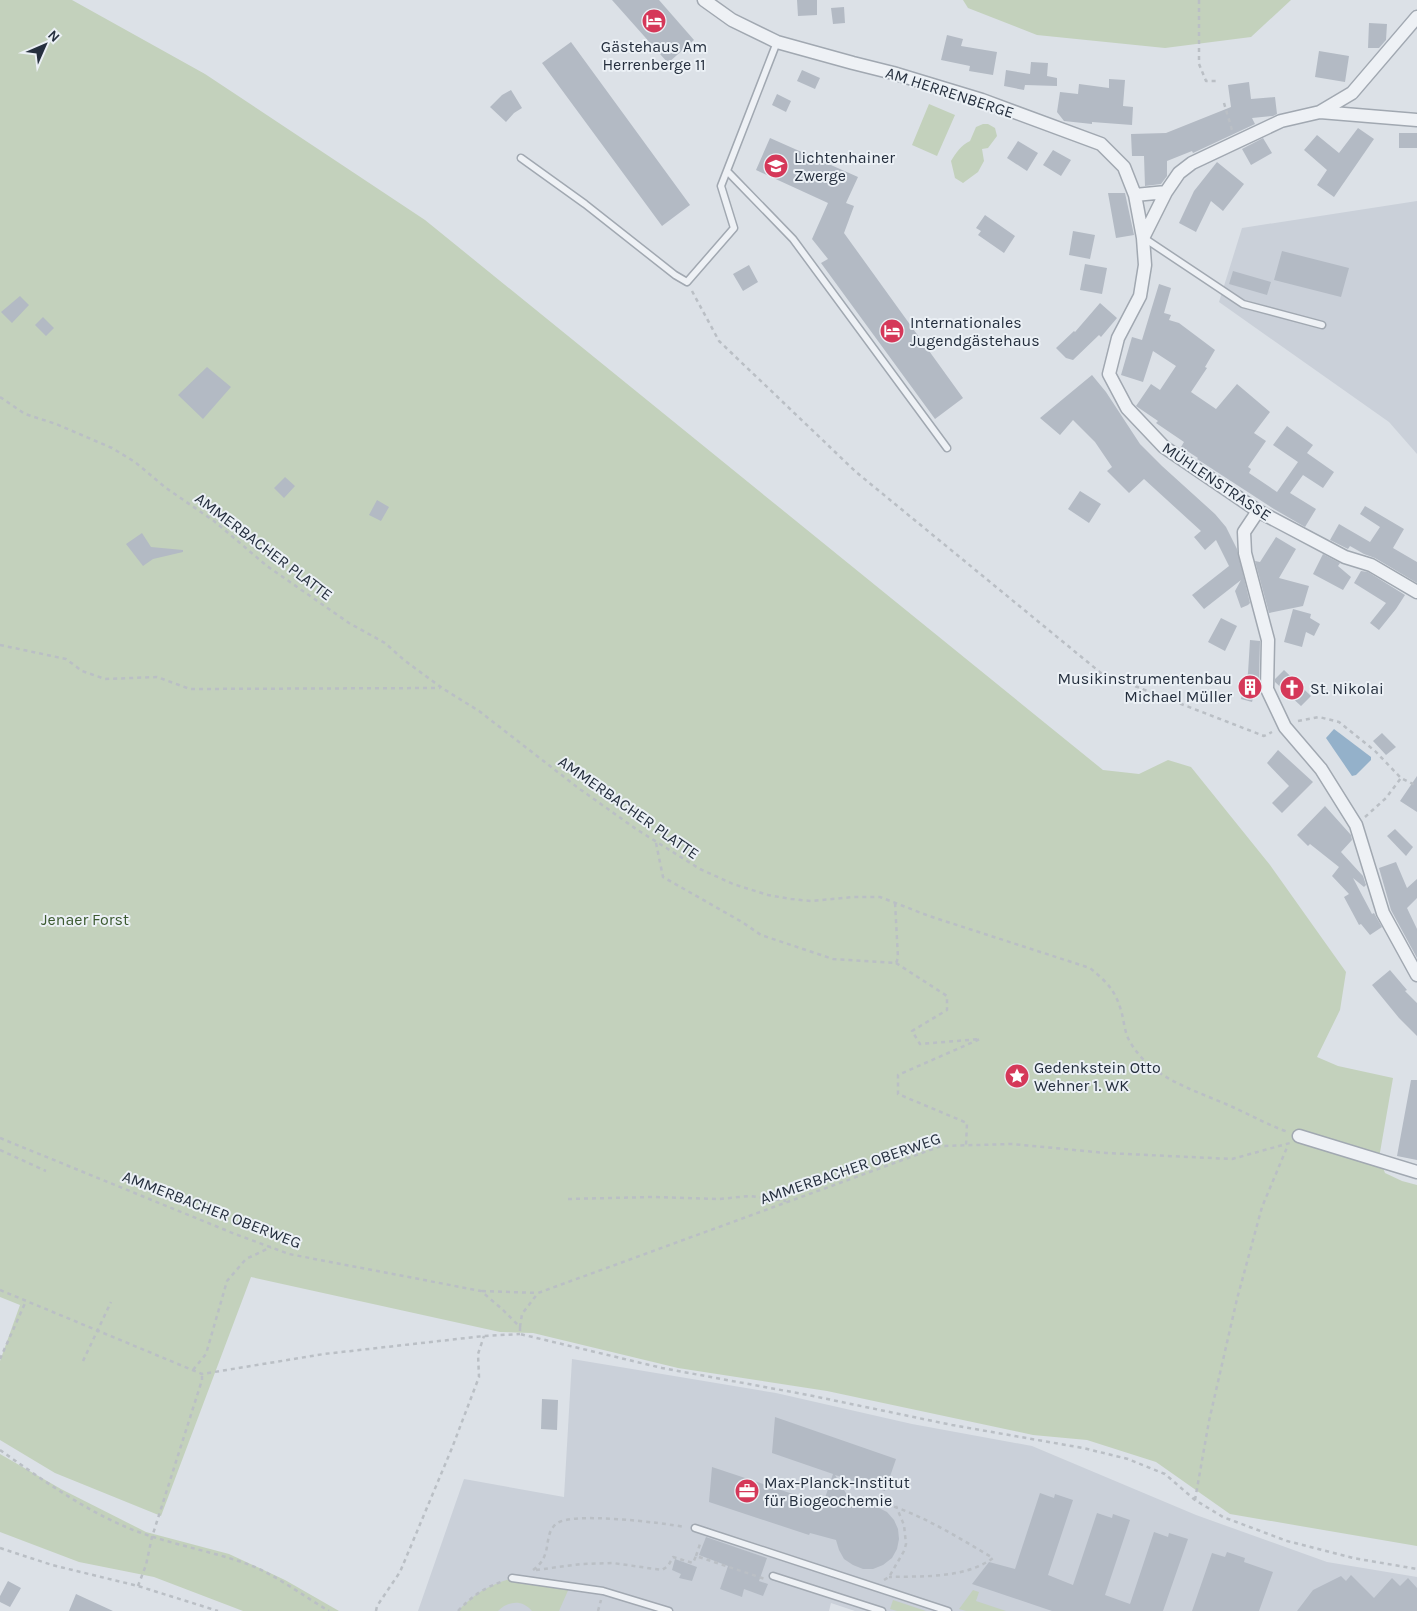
<svg xmlns="http://www.w3.org/2000/svg" width="1417" height="1611" font-family="Karla,sans-serif">
<style>
.built{fill:#cad0d9}
.green{fill:#c3d1bc}
.water{fill:#94b1ca}
.building{fill:#b3bac4}
.lines{fill:none;stroke-linecap:round;stroke-linejoin:round}
.lane-casing{stroke:#a1a8b1;stroke-width:9}
.street-casing{stroke:#a1a8b1;stroke-width:15}
.path{stroke:#babfc5;stroke-width:2.5;stroke-dasharray:4 4;stroke-linecap:butt}
.lane{stroke:#eef1f5;stroke-width:6}
.street{stroke:#eef1f5;stroke-width:12}
.labels{text-anchor:middle;stroke-width:4;stroke-linejoin:round;paint-order:stroke}
.poi-label{font-size:16px;fill:#252f3e;stroke:#ebf0f5;text-anchor:start}
.street-label{font-size:16px;fill:#252f3e;stroke:#ebf0f5}
.park-label{font-size:16px;fill:#3c5a31;stroke:#ebf0f5}
</style>
<rect width="100%" height="100%" fill="#dce1e7"/>
<path class="built" d="M1417,201V454L1389,422L1219,302L1242,228Z
M572,1359L776,1393L912,1424L1032,1446L1196,1515L1327,1562L1417,1577V1611H855L831,1603L829,1611H418L464,1479L564,1497Z"/>
<path class="green" d="M0,0H72L205,74L425,220L1103,770L1139,774L1168,760L1191,767L1270,865L1346,972L1340,1010L1317,1057L1338,1066L1393,1078L1379,1158L1385,1173L1402,1181L1417,1185V1546L1230,1514L1156,1462L1087,1440L1033,1435L827,1391L678,1368L533,1333L500,1332L251,1277L161,1516L55,1473L0,1440V1361L20,1305L0,1297Z
M963,0H1291L1251,37L1165,48L1037,35L968,8Z
M929,104L955,115L937,156L912,145Z
M983,124H988L995,128L997,136L988,148L982,149L984,161L978,172L963,183L955,178L951,161C956,153 961,145 970,141L976,127Z
M0,1454L61,1489L146,1532L229,1554L285,1580L339,1611H243L154,1577L79,1562L0,1532Z
M512,1578L570,1586L559,1611H532C522,1599 508,1601 498,1611H458C476,1592 488,1586 512,1578Z
M973,1590L979,1592L976,1601L1006,1611H966L959,1609Z
M893,1600L926,1611H897L890,1609Z"/>
<path class="water" d="M1334,729L1371,757V760L1356,775L1352,776L1326,738Z"/>
<path class="building" d="M612,0H659L694,40L668,63Z
M797,0H817V15L798,16Z
M844,7L845,23L833,24L831,8Z
M1369,23L1387,24L1386,40L1379,48H1368Z
M947,35L963,39L961,46L997,52L993,75L969,71L970,66L941,60Z
M571,42L690,205L662,226L542,63Z
M1319,51L1349,56L1345,82L1315,77Z
M1031,62L1048,63L1047,76L1057,78V86L1025,85L1024,90L1004,86L1006,70L1030,74Z
M802,70L820,78L815,89L797,81Z
M1109,79L1125,80L1123,106L1133,107L1132,125L1092,122V124L1064,121L1057,112L1060,92L1078,94L1079,84L1109,88Z
M1249,82L1251,99L1275,97L1277,114L1273,116L1252,118L1255,124L1193,153L1192,151L1167,161V176L1161,184L1145,186L1144,156H1132L1131,134L1166,133L1231,107L1228,85Z
M511,90L522,108L514,113L506,122L490,107L502,95Z
M777,94L791,101L786,112L772,105Z
M1358,128L1374,139L1334,197L1317,185L1327,170L1304,150L1317,135L1339,153Z
M1399,133H1417V148H1399Z
M770,138L858,177L846,203L854,206L844,233L963,398L935,419L821,263L828,259L812,239L828,203L756,170Z
M1263,138L1272,153L1251,165L1242,149Z
M1018,141L1038,153L1027,171L1007,158Z
M1053,150L1071,160L1061,176L1043,165Z
M1217,162L1244,184L1223,211L1211,201L1196,232L1179,223L1194,191Z
M1108,193H1125L1134,235L1116,238Z
M985,215L1015,236L1004,253L978,235L981,231L976,228Z
M1073,231L1095,235L1090,259L1069,255Z
M1282,251L1349,268L1341,297L1274,280Z
M1085,264L1107,268L1102,294L1080,290Z
M749,265L758,282L743,291L733,274Z
M1233,271L1271,282L1267,295L1229,284Z
M1159,284L1171,288L1164,313L1171,315L1169,320L1179,323L1215,350L1205,367L1207,368L1191,392L1216,409L1237,384L1270,412L1254,433L1266,441L1248,467L1251,469L1249,473L1277,492L1298,462L1273,445L1287,426L1313,445L1307,453L1334,472L1323,488L1303,475L1290,493L1316,509L1305,527L1274,509L1197,459L1198,458L1181,447L1184,442L1156,423L1158,421L1136,406L1151,384L1160,390L1176,366L1153,351L1143,382L1121,375L1132,337L1142,340Z
M20,296L29,305L12,323L1,312Z
M1100,303L1117,318L1101,337L1099,335L1073,360L1066,358L1056,348L1074,331L1075,332Z
M43,317L54,328L46,336L35,325Z
M207,367L231,387L203,419L178,395Z
M1092,375L1106,392L1140,444L1162,466L1215,514L1226,527L1237,549L1250,603L1248,605L1241,608L1235,591L1241,580L1204,609L1192,595L1229,566L1216,540L1205,550L1194,537L1201,531L1144,479L1129,493L1107,471L1112,467L1095,442L1073,420L1060,435L1040,418Z
M285,477L295,486L284,498L274,488Z
M1080,491L1101,504L1089,523L1068,509Z
M377,500L389,507L381,521L369,515Z
M1365,506L1404,529L1393,548L1417,562V583L1375,558L1364,554L1350,546L1348,549L1330,540L1339,524L1370,542L1380,527L1360,514Z
M142,533L151,547L183,550V552L153,559L143,566L126,544Z
M1276,537L1296,549L1279,578L1309,586L1303,606L1269,613L1255,561L1260,562Z
M1323,554L1340,563L1338,566L1351,577L1343,590L1313,574Z
M1361,571L1368,572L1405,595L1396,609L1379,630L1370,623L1386,603L1354,583Z
M1293,609L1311,614L1310,618L1320,624L1314,636L1306,632L1302,647L1284,642Z
M1221,618L1237,626L1225,651L1208,642Z
M1250,640L1260,641L1259,679H1258L1252,702L1241,699L1248,673Z
M1284,670L1311,696L1301,706L1275,682V679Z
M1382,733L1396,747L1386,755L1373,741Z
M1278,750L1313,782L1282,813L1272,803L1289,786L1267,763Z
M1417,776V812L1400,801Z
M1325,806L1351,835L1352,840L1341,852L1363,876L1366,885L1364,887L1353,878L1372,914L1374,913L1382,927L1370,935L1361,924L1359,925L1344,897L1349,894L1332,876L1339,867L1310,844L1308,846L1297,835Z
M1395,829L1413,847L1406,856L1387,836Z
M1396,862L1407,888L1417,879V898L1407,908L1417,929V958L1391,910L1379,868Z
M1390,970L1407,990L1405,991L1417,1003V1036L1399,1018L1372,985Z
M1411,1080H1417V1160L1397,1156Z
M542,1399L558,1400L557,1430L541,1429Z
M775,1417L896,1459L885,1491L835,1475L855,1508L881,1504L879,1508L887,1512L894,1520L898,1529L899,1539L897,1549L892,1558L883,1565L873,1569H863L853,1565L844,1559L839,1550L836,1540L810,1533L809,1535L709,1502L712,1467L823,1504L833,1474L772,1453Z
M1040,1493L1054,1498L1055,1494L1073,1500L1048,1575L1073,1585L1097,1513L1112,1518L1113,1514L1130,1520L1105,1595L1130,1604L1154,1532L1168,1537L1169,1533L1188,1539L1163,1611H1052L972,1584L989,1562L1015,1569Z
M706,1537L767,1558L759,1581L768,1584L763,1596L744,1589L742,1597L720,1589L728,1566L699,1555Z
M1227,1552L1245,1558L1244,1562L1273,1572L1259,1611H1192L1212,1553L1225,1557Z
M675,1559L697,1567L692,1581L679,1578L681,1574L672,1570Z
M1351,1575L1374,1598L1392,1578L1400,1586L1408,1578L1417,1588V1611H1297L1313,1590L1341,1576L1346,1581Z
M8,1581L21,1588L10,1607L0,1602V1596Z
M76,1594L113,1611H69Z"/>
<g class="lines">
<defs>
<path id="lane" d="M521,158L585,204L675,275L687,282L734,228L721,186L777,42
M727,171L793,239L947,448
M1144,238L1243,304L1322,325
M695,1528L948,1611
M773,1576L882,1611
M512,1578L603,1591L669,1611"/>
<path id="street" d="M704,0L732,20L777,42L853,63L893,73L982,100L1101,144L1124,167L1135,195L1143,238L1145,265L1140,296L1118,338L1109,374L1127,408L1164,447L1258,511L1345,557L1371,565L1417,592
M1320,112L1352,93L1417,17
M1135,195L1166,192
M1143,238L1166,192L1179,173L1192,163L1281,121L1320,112L1417,120
M1258,511L1244,532L1245,553L1268,640L1267,689L1285,727L1321,769L1356,825L1383,913L1417,975
M1299,1136L1417,1172"/>
</defs>
<use href="#lane" class="lane-casing"/>
<use href="#street" class="street-casing"/>
<path class="path" d="M1199,0V64L1206,81H1217
M1224,103L1232,130
M692,291L719,341L856,472L1101,673L1264,736L1272,732
M0,397L25,414L56,424L112,448L135,462L166,488L214,521L267,566L349,623L385,643L404,660L442,688L479,711L577,787L636,829L700,869L733,884L768,895L791,899L811,901L853,897H880L929,916L1090,968C1108,983 1116,991 1122,1014C1124,1022 1125,1033 1129,1040C1151,1081 1200,1091 1239,1110C1256,1118 1271,1126 1288,1132
M0,645L66,659L82,671L105,679L157,677L190,689L440,688
M1298,721L1319,717L1339,722L1375,751L1401,778L1417,786
M1365,817L1386,798L1401,778
M656,843L663,877L742,922L761,935L833,959L896,963L898,958L895,902
M896,963L947,996V1010L912,1031L920,1044L980,1039L898,1075V1094L967,1123L966,1145
M0,1138L235,1234L289,1254L481,1291L502,1309L520,1327L522,1314L538,1293L941,1146L1012,1144L1106,1153L1232,1159L1290,1143
M0,1150L46,1171
M568,1199L653,1197L719,1199L750,1196L786,1201
M0,1290L202,1374L324,1354L484,1336L520,1334
M482,1291L538,1293
M520,1327V1334L662,1368L808,1395L952,1425L1083,1448L1128,1459L1165,1474L1195,1500L1223,1517L1287,1541L1353,1558L1417,1569
M0,1359L26,1301
M83,1361L111,1302
M193,1370L206,1354L227,1281L246,1259L271,1247
M0,1450C40,1478 81,1508 126,1527C166,1544 209,1550 250,1565C274,1574 305,1597 329,1611
M871,1500C915,1510 954,1535 993,1558C964,1579 922,1576 889,1577
M1195,1500L1209,1421L1237,1299L1262,1207L1288,1145
M0,1548L52,1565L138,1586L218,1611
M696,1556L701,1541
M533,1570C554,1555 542,1536 556,1524C570,1511 663,1523 685,1527
M536,1570L581,1564L613,1563L662,1570L668,1566L673,1557L693,1563L696,1556L765,1579
M884,1580L889,1577L904,1551L906,1544L904,1525L896,1506
M138,1586L146,1565L152,1537L202,1380V1374
M376,1611L377,1606L400,1572L452,1448L479,1377L478,1354L484,1336
M458,1611C472,1596 485,1587 504,1581
M598,1611L601,1600"/>
<use href="#lane" class="lane"/>
<use href="#street" class="street"/>
</g>
<defs>
<symbol id="hotel-disc" viewBox="-11 -11 22 22"><circle r="9.5" fill="#d53859" stroke="#ebf0f5"/><path d="M-6-4.5h1.5V1H6V5H4.5V3h-9V5H-6ZM-4 0a1.8 1.8 0 1 1 3.6 0ZM.5 0V-2.5h3Q6-2.5 6 0Z" fill="#fff"/></symbol>
<symbol id="school-disc" viewBox="-11 -11 22 22"><circle r="9.5" fill="#d53859" stroke="#ebf0f5"/><path d="M0-5L7-2L0 1L-7-2ZM-4 1L0 2.5L4 1V4Q0 6-4 4Z" fill="#fff"/></symbol>
<symbol id="building-disc" viewBox="-11 -11 22 22"><circle r="9.5" fill="#d53859" stroke="#ebf0f5"/><path d="M-4-6H4V6H1V3H-1V6H-4ZM-2.5-4.3h1.7v1.8h-1.7ZM.8-4.3h1.7v1.8H.8ZM-2.5-1h1.7V.8h-1.7ZM.8-1h1.7V.8H.8Z" fill="#fff"/></symbol>
<symbol id="church-disc" viewBox="-11 -11 22 22"><circle r="9.5" fill="#d53859" stroke="#ebf0f5"/><path d="M-1.2-6h2.4v3.5h3.3v2.4h-3.3V6h-2.4V-.1h-3.3v-2.4h3.3Z" fill="#fff"/></symbol>
<symbol id="sight-disc" viewBox="-11 -11 22 22"><circle r="9.5" fill="#d53859" stroke="#ebf0f5"/><path d="M0-6L1.8-2.2L6-1.7L2.9 1.2L3.7 5.4L0 3.3L-3.7 5.4L-2.9 1.2L-6-1.7L-1.8-2.2Z" fill="#fff"/></symbol>
<symbol id="office-disc" viewBox="-11 -11 22 22"><circle r="9.5" fill="#d53859" stroke="#ebf0f5"/><path d="M-6-3h4V-5.5h4V-3h4V5H-6ZM-1-4.5V-3h2v-1.5ZM-6 0V1H6V0Z" fill="#fff"/></symbol>
</defs>
<g fill-rule="evenodd">
<use href="#hotel-disc" x="640" y="7" width="28" height="28"/>
<use href="#school-disc" x="762" y="152" width="28" height="28"/>
<use href="#hotel-disc" x="878" y="317" width="28" height="28"/>
<use href="#building-disc" x="1236" y="673" width="28" height="28"/>
<use href="#church-disc" x="1278" y="674" width="28" height="28"/>
<use href="#sight-disc" x="1003" y="1062" width="28" height="28"/>
<use href="#office-disc" x="733" y="1477" width="28" height="28"/>
</g>
<g class="labels">
<g class="poi-label">
<text x="654" y="52" text-anchor="middle">Gästehaus Am<tspan x="654" dy="18">Herrenberge 11</tspan></text>
<text x="794" y="163">Lichtenhainer<tspan x="794" dy="18">Zwerge</tspan></text>
<text x="910" y="328">Internationales<tspan x="910" dy="18">Jugendgästehaus</tspan></text>
<text x="1232" y="684" text-anchor="end">Musikinstrumentenbau<tspan x="1232" dy="18">Michael Müller</tspan></text>
<text x="1310" y="694">St. Nikolai</text>
<text x="1034" y="1073">Gedenkstein Otto<tspan x="1034" dy="18">Wehner 1. WK</tspan></text>
<text x="764" y="1488">Max-Planck-Institut<tspan x="764" dy="18">für Biogeochemie</tspan></text>
</g>
<g class="street-label">
<text transform="translate(950 92) rotate(18)" y="6">AM HERRENBERGE</text>
<text transform="translate(1217 481) rotate(34)" y="6">MÜHLENSTRASSE</text>
<text transform="translate(264 546) rotate(37)" y="6">AMMERBACHER PLATTE</text>
<text transform="translate(629 807) rotate(35)" y="6">AMMERBACHER PLATTE</text>
<text transform="translate(850 1168) rotate(-19)" y="6">AMMERBACHER OBERWEG</text>
<text transform="translate(212 1209) rotate(21)" y="6">AMMERBACHER OBERWEG</text>
</g>
<g class="park-label">
<text x="85" y="925">Jenaer Forst</text>
</g>
</g>
<g transform="translate(45 45) rotate(45)" stroke="#ebf0f5" stroke-width="4" paint-order="stroke">
<path d="M0-4L9 19L0 12L-9 19Z" fill="#252f3e"/>
<text y="-8" font-size="14" font-weight="bold" text-anchor="middle" fill="#252f3e">N</text>
</g>
</svg>
